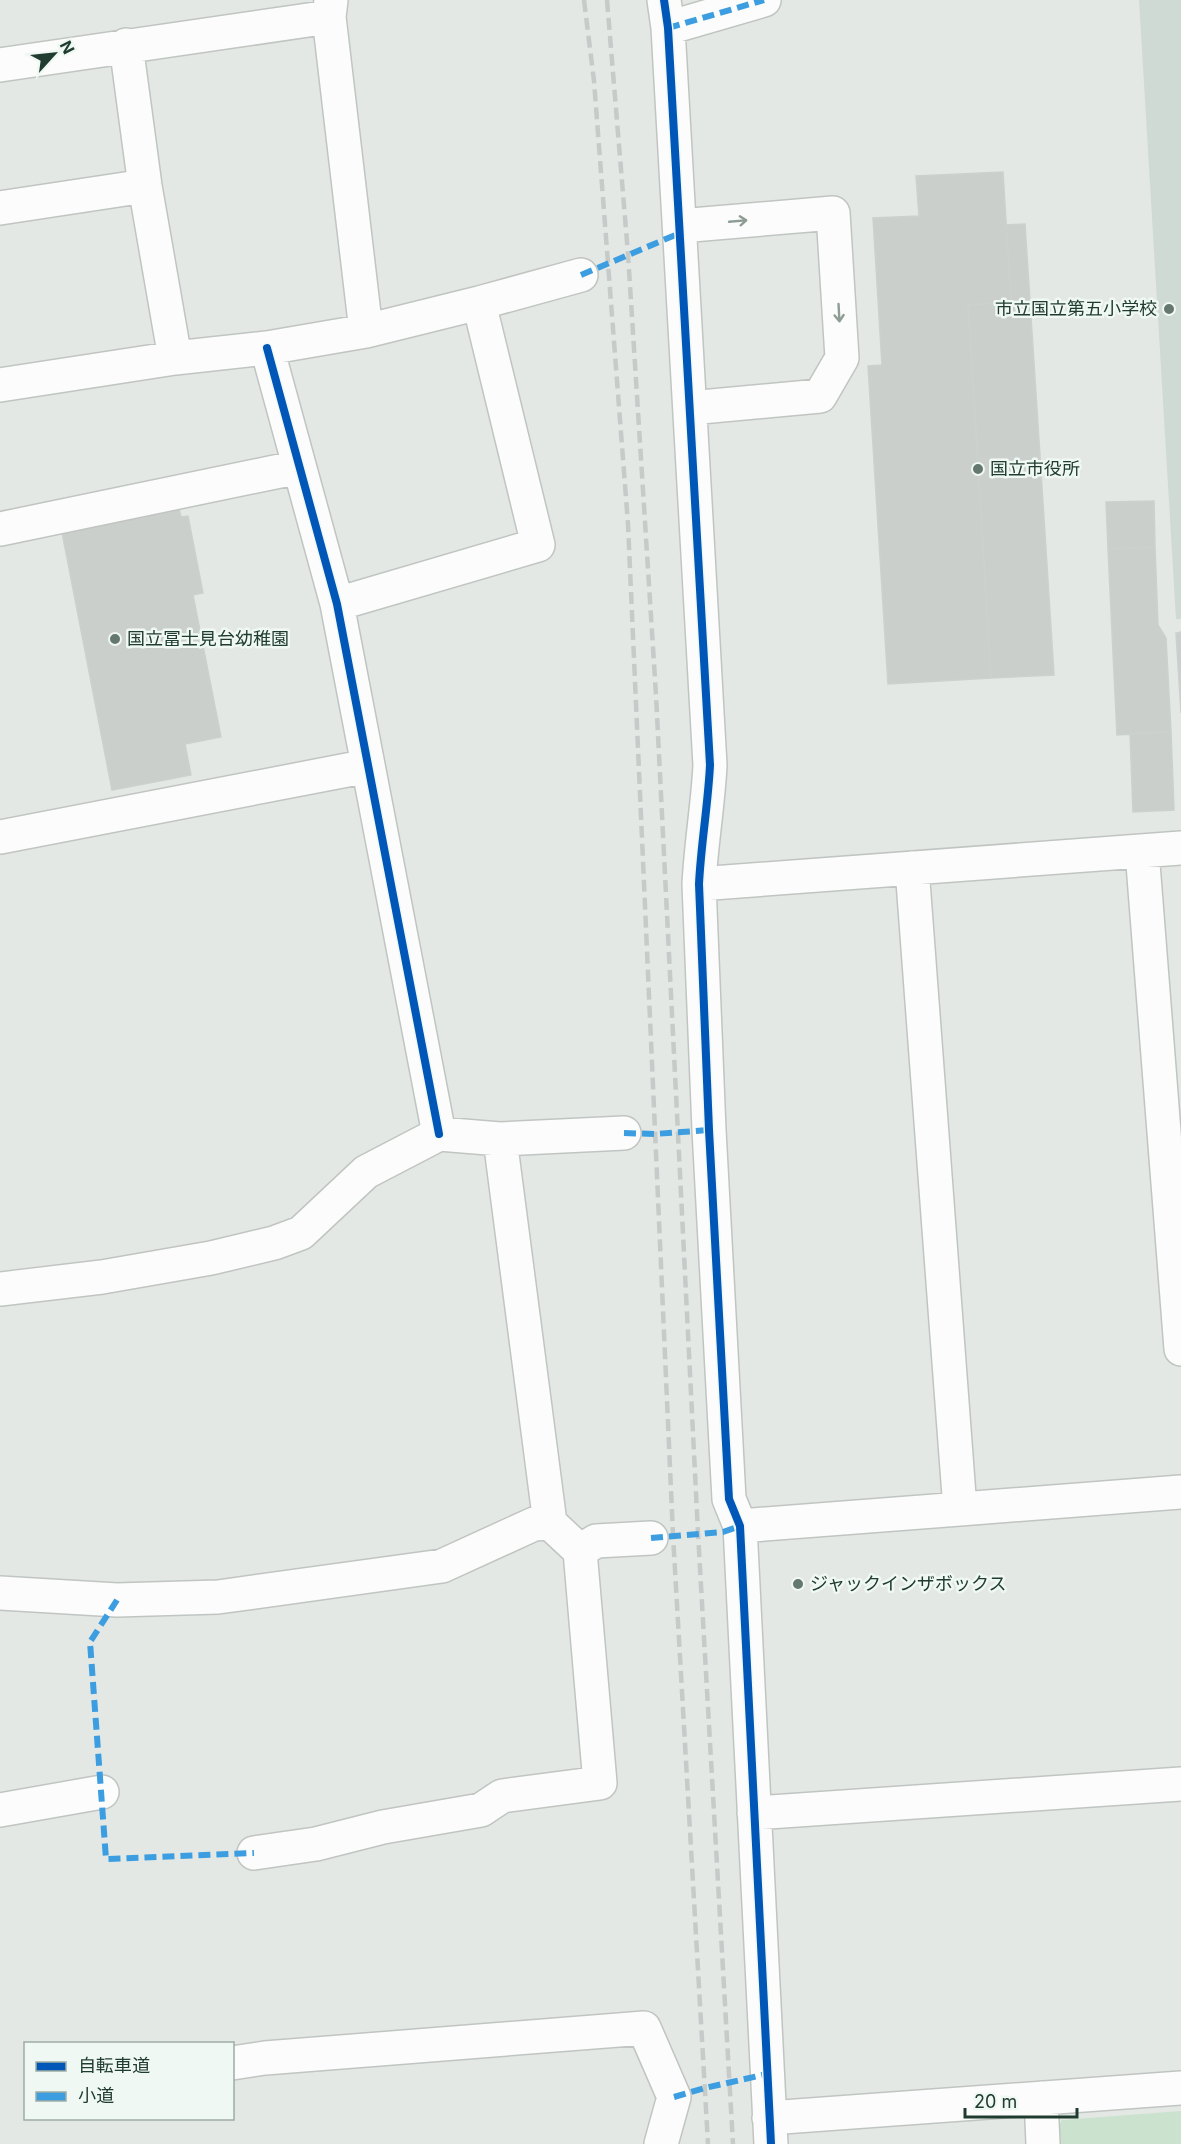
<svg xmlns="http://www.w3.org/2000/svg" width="1181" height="2144" font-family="Inter,'Noto Sans JP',sans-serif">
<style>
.built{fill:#d0dad4}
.green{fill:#cbe2ce}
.building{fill:#cacfcc;stroke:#cbd1ce;stroke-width:1.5}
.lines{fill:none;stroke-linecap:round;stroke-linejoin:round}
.minor-casing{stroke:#c0c5c2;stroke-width:36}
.minor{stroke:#fbfcfb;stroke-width:33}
.rail{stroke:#c6cac8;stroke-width:4.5;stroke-dasharray:12 6;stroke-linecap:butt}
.quiet{stroke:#3c9ee1;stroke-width:6;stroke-dasharray:12 6;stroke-linecap:butt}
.cycleway-casing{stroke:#f0f8f3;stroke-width:11}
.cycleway{stroke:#0057b8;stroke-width:8}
.oneway{stroke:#8e9c96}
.poi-dot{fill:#64786f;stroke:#f0f8f3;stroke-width:2}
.labels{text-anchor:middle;stroke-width:5;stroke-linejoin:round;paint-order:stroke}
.poi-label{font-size:18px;fill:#203c30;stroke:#f0f8f3;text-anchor:start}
</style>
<rect width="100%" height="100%" fill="#e3e8e5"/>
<path class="built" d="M1139,0H1181V619H1176Z"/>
<path class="green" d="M1181,2111V2144H1054L1053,2133L1062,2120Z"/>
<path class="building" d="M1003,172L1011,302L968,305L991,678L888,684L868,366L882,365L873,218L919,216L916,176Z
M1025,224L1040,456L978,459L968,305L1011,302L1006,225Z
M1040,456L1054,675L991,678L978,459Z
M1154,501L1155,547L1108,549L1106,502Z
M178,504L181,517L188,516L203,593L193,595L221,737L185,744L191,775L112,790L61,527Z
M1155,547L1158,625L1166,638L1171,732L1117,735L1108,549Z
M1181,632V713L1176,633Z
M1171,732L1174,810L1133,812L1130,733Z"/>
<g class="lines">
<defs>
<path id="minor" d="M331,0L329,17L366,331
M664,0L668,28L710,765C708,805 701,844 699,884L709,1130L729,1499L740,1526L771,2144
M668,28L764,0
M126,45L145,186L175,358
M0,65L329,17
M0,208L145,186
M680,226L833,213L842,358L820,396L690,408
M267,348L337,604L439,1134
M0,385L175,358L267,348L366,331L479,303L581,275
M0,529L299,467
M337,604L538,545L479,303
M0,837L368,766
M1142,851L1181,1349
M912,868L960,1509
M699,884L1181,848
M0,1289L102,1277L211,1258L274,1243L301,1233L366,1172L439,1134L500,1139L624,1133
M740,1526L1181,1492
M580,1551L596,1541L651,1538
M0,1593L117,1600L218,1597L442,1566L534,1524L550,1523
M0,1810L102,1792
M754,1813L1181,1784
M254,1853L316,1844L383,1827L481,1810L502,1796L600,1783L580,1551L550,1523L500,1139
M232,2063L265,2058L644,2028L674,2097L661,2144
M1041,2098L1043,2144
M769,2118L1181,2088"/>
</defs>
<use href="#minor" class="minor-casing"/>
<use href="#minor" class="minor"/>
<path class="rail" d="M584,0L594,81L628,524L673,1535L708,2144
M607,0L628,254L656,695L698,1533L733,2144"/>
<path class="quiet" d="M668,28L764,0
M581,275L680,233
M624,1133L655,1134L709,1130
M651,1538L723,1532L740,1526
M117,1600L90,1642L106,1859L254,1853
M674,2097L705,2088L767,2074"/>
<defs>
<path id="cycleway" d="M664,0L668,28L710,765C708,805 701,844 699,884L709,1130L729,1499L740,1526L771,2144
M267,348L337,604L439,1134"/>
</defs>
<use href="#cycleway" class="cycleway-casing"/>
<use href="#cycleway" class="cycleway"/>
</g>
<defs><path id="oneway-shaft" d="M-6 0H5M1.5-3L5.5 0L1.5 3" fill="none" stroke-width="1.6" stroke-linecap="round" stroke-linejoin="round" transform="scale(1.5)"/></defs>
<g class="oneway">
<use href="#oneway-shaft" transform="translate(738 221) rotate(-5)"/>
<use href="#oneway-shaft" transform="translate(839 313) rotate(87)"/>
</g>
<g class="poi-dot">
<circle cx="1169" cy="309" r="6"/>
<circle cx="978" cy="469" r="6"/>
<circle cx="115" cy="639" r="6"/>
<circle cx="798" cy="1584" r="6"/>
</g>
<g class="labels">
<g class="poi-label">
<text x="1157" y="315" text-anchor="end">市立国立第五小学校</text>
<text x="990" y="475">国立市役所</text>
<text x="127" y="645">国立冨士見台幼稚園</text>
<text x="810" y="1590">ジャックインザボックス</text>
</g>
</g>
<rect x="24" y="2042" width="210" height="78" fill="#f0f8f3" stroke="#9dada5" stroke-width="1.5"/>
<rect x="36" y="2062" width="30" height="9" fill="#0057b8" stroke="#9dada5" stroke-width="1.5"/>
<text x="78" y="2072" font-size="18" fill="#203c30">自転車道</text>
<rect x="36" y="2092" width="30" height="9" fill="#3c9ee1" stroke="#9dada5" stroke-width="1.5"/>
<text x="78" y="2102" font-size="18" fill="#203c30">小道</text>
<g transform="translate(54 54) rotate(63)" stroke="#f0f8f3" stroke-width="4.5" paint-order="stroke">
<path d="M0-4.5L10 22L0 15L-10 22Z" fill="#203c30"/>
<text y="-9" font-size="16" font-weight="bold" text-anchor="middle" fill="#203c30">N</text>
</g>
<path d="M965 2108v9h112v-9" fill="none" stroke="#203c30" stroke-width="3"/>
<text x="974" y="2108" font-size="18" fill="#203c30" stroke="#f0f8f3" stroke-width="4.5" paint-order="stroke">20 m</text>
</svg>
